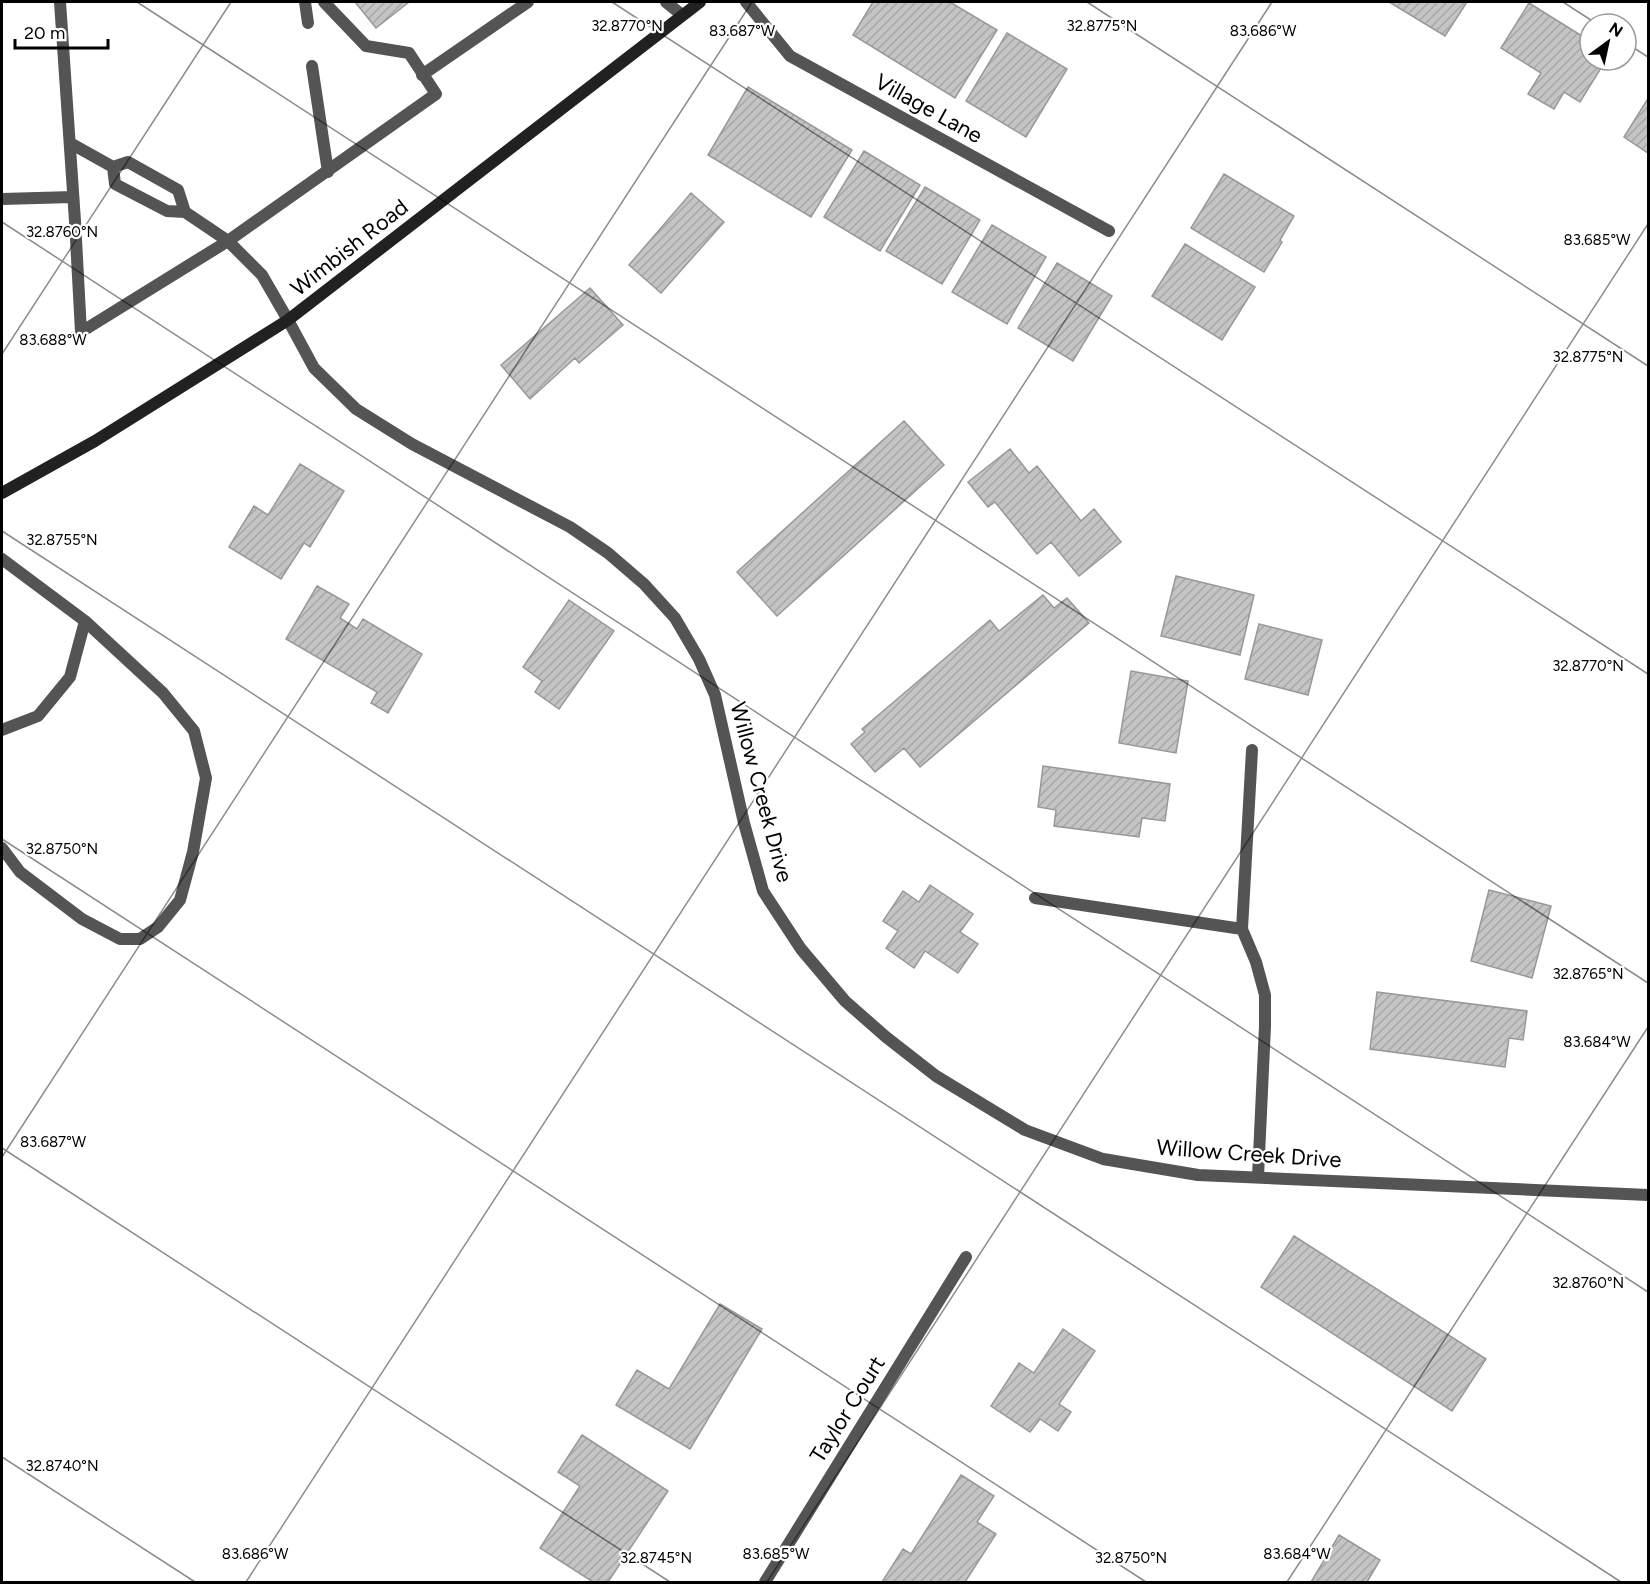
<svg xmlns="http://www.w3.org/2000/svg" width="1650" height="1584" font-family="Figtree,sans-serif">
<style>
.building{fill:url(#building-hatch);stroke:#989898;stroke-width:1.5}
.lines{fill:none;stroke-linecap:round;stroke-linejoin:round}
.lane{stroke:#545454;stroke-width:12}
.street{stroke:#545454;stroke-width:12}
.secondary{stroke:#212121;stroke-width:12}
.ticks{fill:none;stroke:#000;stroke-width:1.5;stroke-opacity:0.45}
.labels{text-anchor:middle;stroke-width:4.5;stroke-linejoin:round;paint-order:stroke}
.street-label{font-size:22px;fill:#000;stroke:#fff}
.ticks-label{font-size:15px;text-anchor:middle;fill:#000;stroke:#fff;stroke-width:4.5;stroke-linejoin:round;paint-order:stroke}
</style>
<defs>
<pattern id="building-hatch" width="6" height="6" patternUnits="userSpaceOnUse" patternTransform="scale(1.5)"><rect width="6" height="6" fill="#c4c4c4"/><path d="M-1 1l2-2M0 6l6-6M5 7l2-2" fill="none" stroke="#a7a7a7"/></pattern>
</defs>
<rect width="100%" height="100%" fill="#fff"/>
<path class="building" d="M355,2H409L376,28Z
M873,2H950L997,30L955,98L853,35Z
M1389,2H1467L1445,36Z
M1529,3L1590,41V60H1606L1580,102L1564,92L1554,109L1528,94L1541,73L1501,48Z
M1007,33L1067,69L1026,137L966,101Z
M748,87L852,150L811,217L708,155Z
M1647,100L1648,101V153L1624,137Z
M864,151L920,185L880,251L824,217Z
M1224,174L1294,216L1280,240L1282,242L1264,272L1191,228Z
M925,187L980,220L942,284L886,251Z
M691,193L724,222L661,293L629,265Z
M992,225L1046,257L1007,324L952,292Z
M1185,244L1255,287L1222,340L1152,296Z
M1057,263L1112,296L1073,361L1018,328Z
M590,288L623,325L579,363L575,358L530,399L501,365Z
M904,421L944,465L777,616L737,572Z
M1010,449L1029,473L1037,466L1081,521L1094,509L1121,542L1079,576L1051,542L1037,554L995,502L988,507L968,482Z
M300,464L344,491L310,547L304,543L281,579L229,547L254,506L268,515Z
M1176,576L1254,595L1240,655L1161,636Z
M317,586L349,604L340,618L357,629L363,619L422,654L388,713L371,703L377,692L286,639Z
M1043,595L1054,608L1067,598L1089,623L920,767L904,748L875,772L851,744L865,732L862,729L990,620L999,631Z
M569,600L614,631L559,709L535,692L542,681L523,667Z
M1259,624L1322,640L1308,695L1245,679Z
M1131,671L1188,681L1176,753L1119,743Z
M1043,766L1170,784L1165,821L1142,818L1139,837L1054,826L1056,810L1038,807Z
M930,885L973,914L960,932L978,944L958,973L925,951L914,968L886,948L898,931L883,921L903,891L919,902Z
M1489,890L1551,906L1532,978L1471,961Z
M1377,992L1527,1011L1523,1040L1509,1038L1505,1067L1370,1049Z
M1294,1236L1486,1359L1452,1411L1261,1287Z
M720,1304L762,1329L690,1449L616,1405L637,1370L669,1389Z
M1063,1329L1095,1351L1059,1404L1071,1412L1058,1431L1040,1419L1030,1432L991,1406L1019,1363L1034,1373Z
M582,1435L668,1491L608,1582H593L540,1548L580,1486L558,1472Z
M961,1475L994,1496L977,1522L996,1534L965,1582H882L903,1549L911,1554Z
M1339,1535L1380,1560L1367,1582H1311Z"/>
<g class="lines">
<path class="lane" d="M60,2L75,221L81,332L228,241L436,94L409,53L366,46L324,2
M305,2L308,23
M666,2L682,15
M312,66L328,172
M422,75L528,2
M70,143L113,167
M128,162L178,190L185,212L167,211L115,184L113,167Z
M2,199L73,197
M185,212L228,241L262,275L288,320
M2,559L85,621L70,677L38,716L2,730
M2,848L20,872L82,919L120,939H140L158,927L180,900L193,852L206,778L194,731L163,693L85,621
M1035,898L1242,929L1256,962L1265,995V1026L1258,1177
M1242,929L1252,750"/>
<path class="street" d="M746,2L790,56L1109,231
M288,320L314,368L356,409L412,444L570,527L608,553L644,584L675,618L699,659L715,695L744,823L763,891L801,949L845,1001L886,1037L936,1076L1025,1130L1103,1159L1198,1175L1648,1195
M765,1582L966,1257"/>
<path class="secondary" d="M2,493L95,441L288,320L700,2"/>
</g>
<path class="ticks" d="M137,2L1648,983M612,2L1648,674M1087,2L1648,366M1563,2L1597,24M1626,43L1648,57M2,222L1648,1292M2,354L231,2M2,531L1621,1582M2,839L1146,1582M2,1148L670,1582M2,1157L752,2M2,1457L195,1582M246,1582L1272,2M767,1582L1648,224M1287,1582L1648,1027"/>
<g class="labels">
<g class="street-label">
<text transform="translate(929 108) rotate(29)" y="8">Village Lane</text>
<text transform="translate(349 247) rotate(-38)" y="8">Wimbish Road</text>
<text transform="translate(762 792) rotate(75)" y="8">Willow Creek Drive</text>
<text transform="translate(1249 1153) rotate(4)" y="8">Willow Creek Drive</text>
<text transform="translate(847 1409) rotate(-58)" y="8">Taylor Court</text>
</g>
</g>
<g class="ticks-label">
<text x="627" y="31">32.8770°N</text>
<text x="1102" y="31">32.8775°N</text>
<text x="742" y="36">83.687°W</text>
<text x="1263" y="36">83.686°W</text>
<text x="62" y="237">32.8760°N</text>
<text x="1597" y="245">83.685°W</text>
<text x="53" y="345">83.688°W</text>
<text x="1588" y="362">32.8775°N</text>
<text x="62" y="545">32.8755°N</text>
<text x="1588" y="671">32.8770°N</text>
<text x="62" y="854">32.8750°N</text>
<text x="1588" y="979">32.8765°N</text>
<text x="1597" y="1047">83.684°W</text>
<text x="53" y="1147">83.687°W</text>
<text x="1588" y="1288">32.8760°N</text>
<text x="62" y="1471">32.8740°N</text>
<text x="255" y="1559">83.686°W</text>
<text x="776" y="1559">83.685°W</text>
<text x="1297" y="1559">83.684°W</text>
<text x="656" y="1563">32.8745°N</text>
<text x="1131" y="1563">32.8750°N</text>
</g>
<rect width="1650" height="1584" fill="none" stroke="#000000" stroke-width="6"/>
<g transform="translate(1608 42) rotate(33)"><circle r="28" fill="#ffffff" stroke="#999999" stroke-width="1.5"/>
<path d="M0-4.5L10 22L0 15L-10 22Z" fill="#000000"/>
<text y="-9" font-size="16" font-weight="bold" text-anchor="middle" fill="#000000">N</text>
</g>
<path d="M15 39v9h93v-9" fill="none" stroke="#000000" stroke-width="3"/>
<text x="24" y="39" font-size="18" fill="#000000" stroke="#ffffff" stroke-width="4.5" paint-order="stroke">20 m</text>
</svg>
